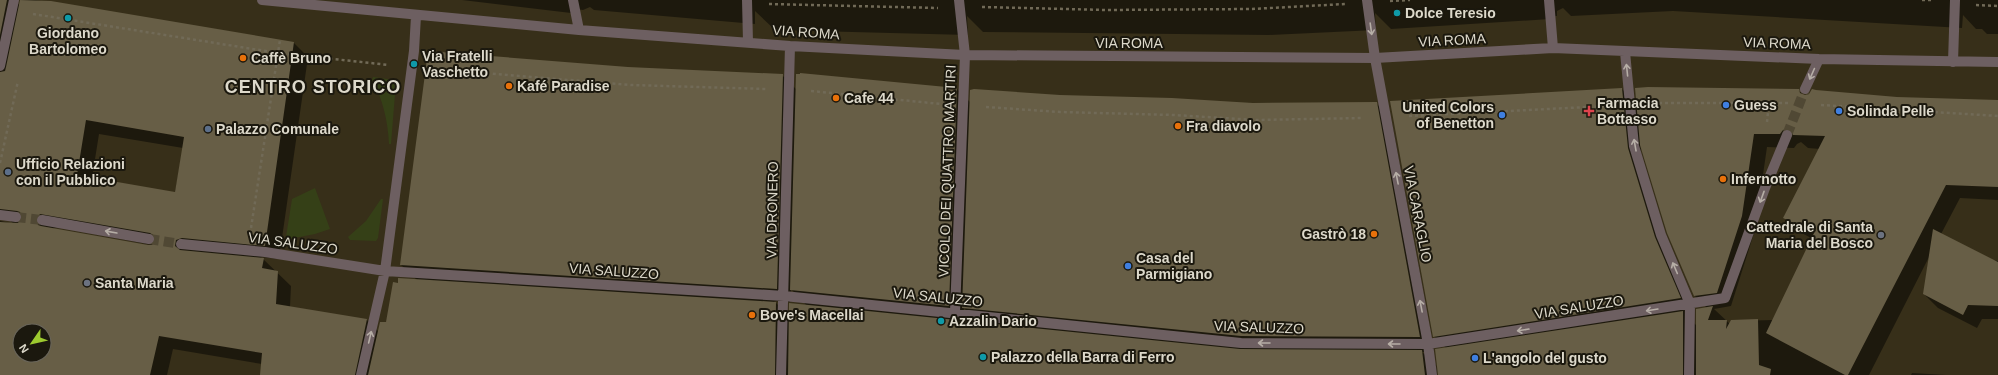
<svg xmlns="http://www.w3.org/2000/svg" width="1998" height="375" font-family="Arial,sans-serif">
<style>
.green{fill:#354017}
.shadow{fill:#0007;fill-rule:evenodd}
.building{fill:#675e46;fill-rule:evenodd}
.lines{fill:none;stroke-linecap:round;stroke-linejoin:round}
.street-tunnel{stroke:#504834;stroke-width:10;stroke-dasharray:10 5;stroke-linecap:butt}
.path{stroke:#716a57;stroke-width:2.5;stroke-dasharray:3 3;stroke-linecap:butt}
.street{stroke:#6d5f61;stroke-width:10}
.oneway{stroke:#b6aea6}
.culture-dot{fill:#0f9aa8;stroke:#1b180e;stroke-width:1.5}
.food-dot{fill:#e8710a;stroke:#1b180e;stroke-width:1.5}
.shop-dot{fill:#3f7fe0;stroke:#1b180e;stroke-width:1.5}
.health-dot{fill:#e0444e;stroke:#1b180e;stroke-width:1.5}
.service-dot{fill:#5c6f8a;stroke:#1b180e;stroke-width:1.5}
.worship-dot{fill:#6b7280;stroke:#1b180e;stroke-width:1.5}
.labels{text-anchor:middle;stroke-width:4;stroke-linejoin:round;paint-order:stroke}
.poi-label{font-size:14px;font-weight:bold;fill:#ddd9cb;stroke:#1b180e;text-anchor:start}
.street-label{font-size:14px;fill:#ddd9cb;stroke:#1b180e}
.district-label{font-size:18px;font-weight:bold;letter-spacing:1px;fill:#ddd9cb;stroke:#1b180e}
</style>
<rect width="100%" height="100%" fill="#372f19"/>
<path class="green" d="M373,77L394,80L396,82L391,144H389C388,122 383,99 372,80Z
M315,188L330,229L315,234L289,239L286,237L292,199Z
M381,199H383L378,238L376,241L350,240L348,237L366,221Z"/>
<path class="shadow" d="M0,0H15L20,6L21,0H35L294,43L308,57L279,259L261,257L291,286L290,307L367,320L379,332L417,280L401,265L628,68L782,75L796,89H957L971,103L1060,96L1253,104L1376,103L1391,118L1434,352H1422L1436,365L1437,375H261L262,364L173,349L167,375H0V221L14,224L6,217L0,216ZM99,134L183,148L175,193L92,178ZM58,227L152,245L148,246L51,229ZM791,289L807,306L790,317L774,301L790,302ZM964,308L979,324L963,322ZM20,331H44V355H20Z
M462,0H1998V34H1987L1982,29H1976L1963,15L1962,28L1673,11L1571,16L1563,8L1557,11V16H1550V19L1391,29L1375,13L1376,30L1269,35L983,32L967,16L968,35L775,30L755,11V24L594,10L590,7L583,10L570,8L571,13Z
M1622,89L1638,105L1798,90L1804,96L1998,101V200L1960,198L1941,234L1992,260L1998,261V319H1982L1977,328L1938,308L1924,294L1929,257L1869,375H1439L1447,349L1434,336ZM1640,142L1695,296L1707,308L1697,326L1685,314L1694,312L1669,252L1642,163ZM1801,142L1808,148L1820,149L1784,217L1798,231L1813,239L1774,320L1731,321L1730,324L1714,309L1731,306L1755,230L1767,147L1794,148L1797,144Z
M1912,373L1946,375H1911Z"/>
<path class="building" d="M0,0H7L0,35Z
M20,0L51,1L294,42L265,246L182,238L176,240L175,246L180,250L264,258L262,268L278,271L276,304L367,319L355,375H260L262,353L159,336L150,375H0V222L18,223L22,217L20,212L17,211L0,209V72L5,71L6,67ZM86,120L184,137L175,192L77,175ZM40,214L150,233L155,236V241L152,245H148L41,226L38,225L36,219ZM20,331H44V355H20Z
M428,51L628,67L783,74L777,289L400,265Z
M800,73L957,88L949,306L790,290L796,74H800Z
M1648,87L1799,89L1800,93L1805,95L1809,94L1812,89L1816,90L1897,97L1998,100V187L1946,185L1848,375H1845L1766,333L1814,233L1783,218L1825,136L1793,135L1792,131L1787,129L1783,130L1780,134H1754L1742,216L1717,293L1694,296L1667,233L1640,145L1635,88Z
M1622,88L1628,148L1655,237L1681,298L1433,337L1390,101Z
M974,89L1060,95L1172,98L1253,103L1377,102L1420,337L1241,336L962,308L970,90Z
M1933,229L1998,262V306L1968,305L1963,315L1923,294Z
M398,278L776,302L775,375H368L380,322H386L393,282L398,283Z
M789,303L1240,349L1422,350L1425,375H788Z
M1713,306L1708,320H1727L1726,329L1731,320L1758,319L1759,365L1771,369L1770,375H1696V309Z
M1683,311V375H1438L1435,349Z"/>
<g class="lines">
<path class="street-tunnel" d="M1787,135L1805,89
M16,217L42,220
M149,239L181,244"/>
<path class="path" d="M1922,0H1932
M1390,1L1410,0
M769,4L938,8
M1976,5L1998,6
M982,7L1107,10L1252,9L1345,4
M33,14L278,53L389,65
M433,69L631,85L766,89
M811,91L941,104
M1653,103H1788
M1821,105L1998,116
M986,107L1060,112L1174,115L1256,120L1363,118
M1409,116L1608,106
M1767,122L1769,103
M0,163L18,81
M251,228L280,40"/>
<path class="street" d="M262,0L579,30L790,46L965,55L1375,58L1553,48L1819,59L1998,62
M573,0L579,30
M747,0L748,42
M1367,0L1375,58L1428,344L1432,375
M1549,0L1553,48
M1625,52L1634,146L1661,235L1690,304L1689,375
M1953,62L1955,0
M0,66L14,0
M1805,89L1819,59
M0,215L16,217
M42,220L149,239
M181,244L265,252L385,271L784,296L1241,343L1428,344L1725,298L1765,188L1787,135
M955,312L965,55L959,0
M361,375L385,271L414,51L416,16
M781,375L790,46"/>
</g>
<defs><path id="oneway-shaft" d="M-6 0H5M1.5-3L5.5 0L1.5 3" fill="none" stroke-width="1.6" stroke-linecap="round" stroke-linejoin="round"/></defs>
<g class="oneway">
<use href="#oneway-shaft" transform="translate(1371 29) rotate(82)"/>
<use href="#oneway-shaft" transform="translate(1627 70) rotate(-96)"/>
<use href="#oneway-shaft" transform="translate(1812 74) rotate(114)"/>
<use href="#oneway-shaft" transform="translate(1635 145) rotate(-100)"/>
<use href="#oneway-shaft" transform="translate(1397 178) rotate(-101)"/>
<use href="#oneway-shaft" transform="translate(1762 197) rotate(110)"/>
<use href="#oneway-shaft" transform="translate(111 232) rotate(-170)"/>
<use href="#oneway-shaft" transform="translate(1675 268) rotate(-113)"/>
<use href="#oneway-shaft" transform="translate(1421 306) rotate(-101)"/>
<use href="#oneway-shaft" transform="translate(1652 310) rotate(171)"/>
<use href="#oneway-shaft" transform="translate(1523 330) rotate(171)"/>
<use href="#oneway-shaft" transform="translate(370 337) rotate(-77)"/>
<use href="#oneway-shaft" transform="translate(1264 343) rotate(-180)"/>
<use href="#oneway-shaft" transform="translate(1394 344) rotate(-180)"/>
</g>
<g class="culture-dot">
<circle cx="1397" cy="13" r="4"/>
<circle cx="68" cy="18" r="4"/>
<circle cx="414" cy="64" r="4"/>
<circle cx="941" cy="321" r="4"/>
<circle cx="983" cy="357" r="4"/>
</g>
<g class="food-dot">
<circle cx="243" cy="58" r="4"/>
<circle cx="509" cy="86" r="4"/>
<circle cx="836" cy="98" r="4"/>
<circle cx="1178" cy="126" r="4"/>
<circle cx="1723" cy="179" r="4"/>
<circle cx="1374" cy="234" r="4"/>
<circle cx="752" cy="315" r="4"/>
</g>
<g class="shop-dot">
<circle cx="1726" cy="105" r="4"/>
<circle cx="1839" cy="111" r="4"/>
<circle cx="1502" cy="115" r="4"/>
<circle cx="1128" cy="266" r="4"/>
<circle cx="1475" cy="358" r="4"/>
</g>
<path class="health-dot" d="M1587 105h4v4h4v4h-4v4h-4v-4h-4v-4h4z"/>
<g class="service-dot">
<circle cx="208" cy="129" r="4"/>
<circle cx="8" cy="172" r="4"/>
</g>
<g class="worship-dot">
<circle cx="1881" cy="235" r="4"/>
<circle cx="87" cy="283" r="4"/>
</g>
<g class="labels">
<g class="poi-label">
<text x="1405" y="18">Dolce Teresio</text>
<text x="68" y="38" text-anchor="middle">Giordano<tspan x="68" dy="16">Bartolomeo</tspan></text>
<text x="422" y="61">Via Fratelli<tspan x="422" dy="16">Vaschetto</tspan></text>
<text x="251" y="63">Caffè Bruno</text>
<text x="517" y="91">Kafé Paradise</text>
<text x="844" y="103">Cafe 44</text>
<text x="1597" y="108">Farmacia<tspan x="1597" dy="16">Bottasso</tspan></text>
<text x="1734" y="110">Guess</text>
<text x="1494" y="112" text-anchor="end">United Colors<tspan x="1494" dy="16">of Benetton</tspan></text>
<text x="1847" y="116">Solinda Pelle</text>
<text x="1186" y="131">Fra diavolo</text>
<text x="216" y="134">Palazzo Comunale</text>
<text x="16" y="169">Ufficio Relazioni<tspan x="16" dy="16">con il Pubblico</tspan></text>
<text x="1731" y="184">Infernotto</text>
<text x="1873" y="232" text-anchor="end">Cattedrale di Santa<tspan x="1873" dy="16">Maria del Bosco</tspan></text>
<text x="1366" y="239" text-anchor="end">Gastrò 18</text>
<text x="1136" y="263">Casa del<tspan x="1136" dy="16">Parmigiano</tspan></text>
<text x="95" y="288">Santa Maria</text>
<text x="760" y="320">Bove's Macellai</text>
<text x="949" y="326">Azzalin Dario</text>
<text x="991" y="362">Palazzo della Barra di Ferro</text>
<text x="1483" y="363">L'angolo del gusto</text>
</g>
<g class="street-label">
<text transform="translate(806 32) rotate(4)" y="5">VIA ROMA</text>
<text transform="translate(1452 40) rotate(-3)" y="5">VIA ROMA</text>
<text x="1129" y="48">VIA ROMA</text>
<text transform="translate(1777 43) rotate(2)" y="5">VIA ROMA</text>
<text transform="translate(947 171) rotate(-88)" y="5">VICOLO DEI QUATTRO MARTIRI</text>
<text transform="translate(772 210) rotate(-89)" y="5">VIA DRONERO</text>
<text transform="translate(1418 214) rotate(79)" y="5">VIA CARAGLIO</text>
<text transform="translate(293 243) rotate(8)" y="5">VIA SALUZZO</text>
<text transform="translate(614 271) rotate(4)" y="5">VIA SALUZZO</text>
<text transform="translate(938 297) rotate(6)" y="5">VIA SALUZZO</text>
<text transform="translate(1579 307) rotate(-9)" y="5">VIA SALUZZO</text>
<text transform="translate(1259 327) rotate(2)" y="5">VIA SALUZZO</text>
</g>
<g class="district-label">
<text x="313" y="93">CENTRO STORICO</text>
</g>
</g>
<g transform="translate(32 343) rotate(236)"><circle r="19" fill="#1b180e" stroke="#69655a"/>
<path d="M0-3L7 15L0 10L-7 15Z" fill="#9dca2f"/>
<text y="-6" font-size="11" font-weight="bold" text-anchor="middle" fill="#ddd9cb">N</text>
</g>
</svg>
